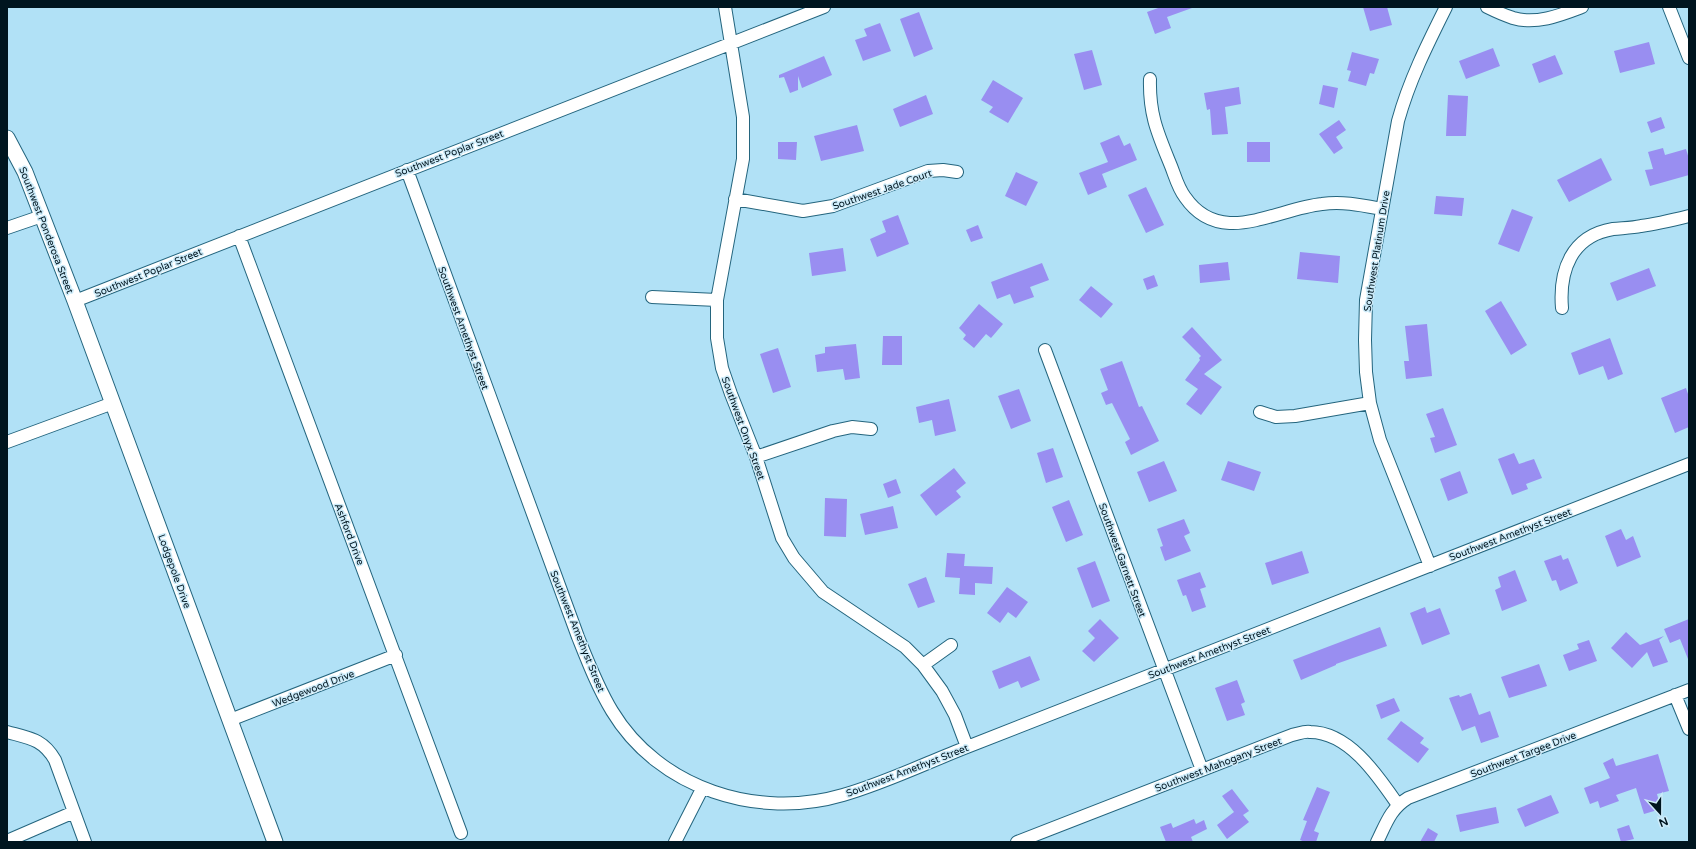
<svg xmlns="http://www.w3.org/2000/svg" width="1696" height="849" font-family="'Varela Round',sans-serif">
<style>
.building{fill:#998ef1}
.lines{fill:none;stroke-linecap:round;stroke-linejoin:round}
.minor-casing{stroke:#24657e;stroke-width:14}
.tertiary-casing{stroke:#24657e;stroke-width:17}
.minor{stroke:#fff;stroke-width:12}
.tertiary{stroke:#fff;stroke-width:15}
.labels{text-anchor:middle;stroke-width:3;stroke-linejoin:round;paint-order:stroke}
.street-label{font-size:10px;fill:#00151f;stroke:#ccebf9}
</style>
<rect width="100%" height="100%" fill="#b1e1f6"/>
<path class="building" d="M1161,7H1192V8L1167,17L1171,28L1155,34L1147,12Z
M1363,7H1387L1392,25L1370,31Z
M919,12L933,49L914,57L900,19Z
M880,23L891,51L863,61L855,40L867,36L864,29Z
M1649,42L1655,64L1620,73L1614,51Z
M1493,48L1500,66L1466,79L1459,61Z
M1092,50L1102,85L1084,90L1074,54Z
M1352,52L1379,59L1374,74L1370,73L1366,86L1348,81L1351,71L1347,70Z
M1555,55L1563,74L1539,83L1532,64Z
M824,56L832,75L802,88L798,76V90L790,93L784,77L779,78V75Z
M993,80L1023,98L1008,123L989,112L993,107L981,100Z
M1323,85L1338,88L1334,108L1319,104Z
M1239,87L1241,104L1225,107L1228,134L1212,135L1210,109L1207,110L1204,93Z
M926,95L933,114L900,127L893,109Z
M1448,95L1468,96L1466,136H1446Z
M1661,117L1665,128L1651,133L1647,122Z
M1339,120L1346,130L1336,137L1343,148L1334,154L1319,134Z
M857,125L864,151L821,161L814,136Z
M1119,135L1124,146L1130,143L1137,160L1102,174L1107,187L1088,195L1079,173L1108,162L1100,143Z
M778,142H797L796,160L778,159Z
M1247,142H1270V162H1247Z
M1663,148L1665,155L1686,149L1689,159V175L1650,186L1645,170L1653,169L1648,152Z
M1601,158L1612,180L1569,202L1557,180Z
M1016,172L1038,182L1026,206L1005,196Z
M1146,187L1164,225L1146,233L1128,195Z
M1436,196L1464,198L1462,216L1434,214Z
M1512,209L1533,217L1519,252L1498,244Z
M898,215L909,244L877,257L870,239L886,232L882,221Z
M978,225L983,238L971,242L966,230Z
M843,248L846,271L812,276L809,253Z
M1300,252L1340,256L1338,283L1297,279Z
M1228,262L1230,280L1200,283L1199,265Z
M1042,263L1049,280L1030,287L1034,297L1014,304L1010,294L997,299L991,282Z
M1649,268L1656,286L1617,301L1610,283Z
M1154,275L1158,286L1147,290L1143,279Z
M1091,286L1113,304L1101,318L1079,300Z
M1501,301L1527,345L1511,355L1485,311Z
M979,304L1003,324L991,338L986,334L974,348L963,339L966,335L959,328Z
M1427,324L1432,376L1406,379L1404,361H1409L1405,326Z
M1192,327L1222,360L1204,374L1222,387L1201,415L1186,404L1198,389L1185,380L1200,360L1199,358L1201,356L1182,337Z
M883,336H902V365H882Z
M1610,338L1623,374L1608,380L1603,366L1579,375L1571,353Z
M856,344L860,378L845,380L843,369L817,372L815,355L825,353V347Z
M778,348L791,387L773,393L760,354Z
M1122,361L1139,407L1142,406L1159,441L1131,455L1125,442L1130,439L1112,403L1106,405L1101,393L1108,390L1100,369Z
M1686,388L1689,397V427L1675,433L1661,398Z
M1019,389L1031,421L1011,429L998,396Z
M949,399L956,431L935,436L932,420L919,423L916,407Z
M1443,408L1457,445L1435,453L1430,438L1435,437L1426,414Z
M1053,448L1063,477L1046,483L1037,453Z
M1514,453L1519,464L1534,459L1542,478L1526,484L1528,489L1512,495L1498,459Z
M1164,461L1177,491L1149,502L1137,472Z
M1228,461L1261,472L1254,491L1221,480Z
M954,468L966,483L956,491L961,497L936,516L920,495Z
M1460,471L1468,493L1448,501L1440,479Z
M896,479L901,493L888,498L883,484Z
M825,498L847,499L846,537L824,536Z
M1069,500L1083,535L1066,542L1052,507Z
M893,506L898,528L865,535L860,514Z
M1184,519L1190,533L1184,536L1191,551L1165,561L1160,547L1163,546L1157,529Z
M1621,529L1626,540L1633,536L1641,557L1617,567L1605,536Z
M1302,551L1309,573L1272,585L1265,563Z
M947,553L965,554L964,566L993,567L992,584L975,583V595L959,594L960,578L945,577Z
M1561,555L1563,560L1568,558L1578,583L1560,591L1556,580L1552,581L1544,561Z
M1095,561L1110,601L1092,608L1077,568Z
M1515,570L1527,601L1502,611L1495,590L1501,587L1498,577Z
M1200,572L1206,587L1200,589L1206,607L1192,612L1186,595L1183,596L1177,580Z
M926,577L935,602L918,608L908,584Z
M1007,587L1028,602L1016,618L1008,612L1000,623L987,613Z
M1425,607L1427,613L1440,608L1450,634L1422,645L1410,613Z
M1100,619L1119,638L1094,662L1082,651L1095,638L1088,631Z
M1689,619V659H1688L1680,639L1670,643L1664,629Z
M1380,627L1387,646L1336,664V665L1301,680L1293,660Z
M1626,632L1640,645L1664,636L1659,640L1668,662L1653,667L1647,652L1632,668L1611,648Z
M1589,640L1597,661L1569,671L1563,655L1579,649L1577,644Z
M1030,656L1040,680L1021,688L1018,681L999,689L992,671Z
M1539,664L1547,686L1509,698L1501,677Z
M1237,680L1245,702L1241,704L1245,715L1227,721L1215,688Z
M1471,693L1479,715L1490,711L1499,737L1481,743L1475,726L1462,731L1449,698L1459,695L1460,697Z
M1394,698L1400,711L1381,719L1376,705Z
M1401,721L1424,738L1420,743L1429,749L1418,763L1387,739Z
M1658,754L1669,791L1657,794L1661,809L1644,814L1636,788L1616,795L1619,801L1600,808L1598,801L1590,804L1584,788L1610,778L1603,763L1613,758L1616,766Z
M1317,787L1330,792L1314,831L1319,833L1316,842H1305L1300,840L1307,821L1303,820Z
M1232,789L1249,811L1243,815L1249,822L1227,839L1217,825L1234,812L1222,796Z
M1551,795L1559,813L1525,827L1517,809Z
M1496,807L1499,823L1460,832L1456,815Z
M1194,819L1196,824L1204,820L1207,829L1191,837L1193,842H1166L1160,827L1171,823L1173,828Z
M1629,825L1634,839L1621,842L1617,829Z
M1428,828L1438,834L1434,842H1420Z"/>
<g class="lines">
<defs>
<path id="minor" d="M725,7L743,117V159L717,300V338L722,368L731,394L756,457L782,538L794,558L823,592L905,647L923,665L942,691L955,715L967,747
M1487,7C1495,11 1504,15 1513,18C1536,25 1561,15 1582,7
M1669,7L1689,58
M1150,79C1149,115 1158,134 1171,166C1175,176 1178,188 1185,197C1220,248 1275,209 1322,204C1342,201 1361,205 1382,209
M407,170L578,637C588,662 598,688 612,711C659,789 758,820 843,795C885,783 926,763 967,747L1689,464
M735,199L803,211L833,206L928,171L943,170L957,172
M7,228L42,216
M239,236L461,833
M652,297L717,300
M75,301L824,7
M1562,308C1559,271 1571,236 1613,229C1622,228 1632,228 1641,226C1657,224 1673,220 1689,216
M1045,350L1202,770
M1260,412L1276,417L1295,416L1370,403
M7,442L113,403
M756,457L833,431L852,427L871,429
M1430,566L1380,440L1370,403L1366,372L1365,340L1366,300L1398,121C1409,81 1427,45 1446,7
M923,665L951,645
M1675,695L1689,729
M230,720L396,655
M7,732C29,738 43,739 55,760L85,842
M7,841L74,812
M675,842L702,789
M1017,842L1292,735C1298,734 1304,731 1310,732C1349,732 1378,776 1398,805
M1377,842C1386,824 1390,809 1408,798L1689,690"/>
<path id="tertiary" d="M7,138L25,172L75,301L275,842"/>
</defs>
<use href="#minor" class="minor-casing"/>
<use href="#tertiary" class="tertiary-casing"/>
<use href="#minor" class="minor"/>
<use href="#tertiary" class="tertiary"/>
</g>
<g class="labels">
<g class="street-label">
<text transform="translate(449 153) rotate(-21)" y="4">Southwest Poplar Street</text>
<text transform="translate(882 189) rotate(-19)" y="4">Southwest Jade Court</text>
<text transform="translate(47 230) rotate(69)" y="4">Southwest Ponderosa Street</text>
<text transform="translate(1376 251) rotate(-81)" y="4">Southwest Platinum Drive</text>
<text transform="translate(148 272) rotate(-22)" y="4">Southwest Poplar Street</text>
<text transform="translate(464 328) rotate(70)" y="4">Southwest Amethyst Street</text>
<text transform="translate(744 428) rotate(70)" y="4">Southwest Onyx Street</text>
<text transform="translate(350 534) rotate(69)" y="4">Ashford Drive</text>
<text transform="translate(1510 534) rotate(-21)" y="4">Southwest Amethyst Street</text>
<text transform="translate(1123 560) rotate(70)" y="4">Southwest Garnett Street</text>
<text transform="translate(175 571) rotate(70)" y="4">Lodgepole Drive</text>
<text transform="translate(578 631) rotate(68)" y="4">Southwest Amethyst Street</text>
<text transform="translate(1209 652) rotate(-21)" y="4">Southwest Amethyst Street</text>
<text transform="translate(313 688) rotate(-21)" y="4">Wedgewood Drive</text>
<text transform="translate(1523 754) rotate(-21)" y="4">Southwest Targee Drive</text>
<text transform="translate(1218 764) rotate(-21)" y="4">Southwest Mahogany Street</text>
<text transform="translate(907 770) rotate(-21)" y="4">Southwest Amethyst Street</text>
</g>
</g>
<rect width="1696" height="849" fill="none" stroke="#00151f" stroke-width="16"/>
<g transform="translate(1660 813) rotate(159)" stroke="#ccebf9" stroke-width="3" paint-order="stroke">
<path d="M0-3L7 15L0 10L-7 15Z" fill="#00151f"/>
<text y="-6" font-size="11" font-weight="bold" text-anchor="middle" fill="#00151f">N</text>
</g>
</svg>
